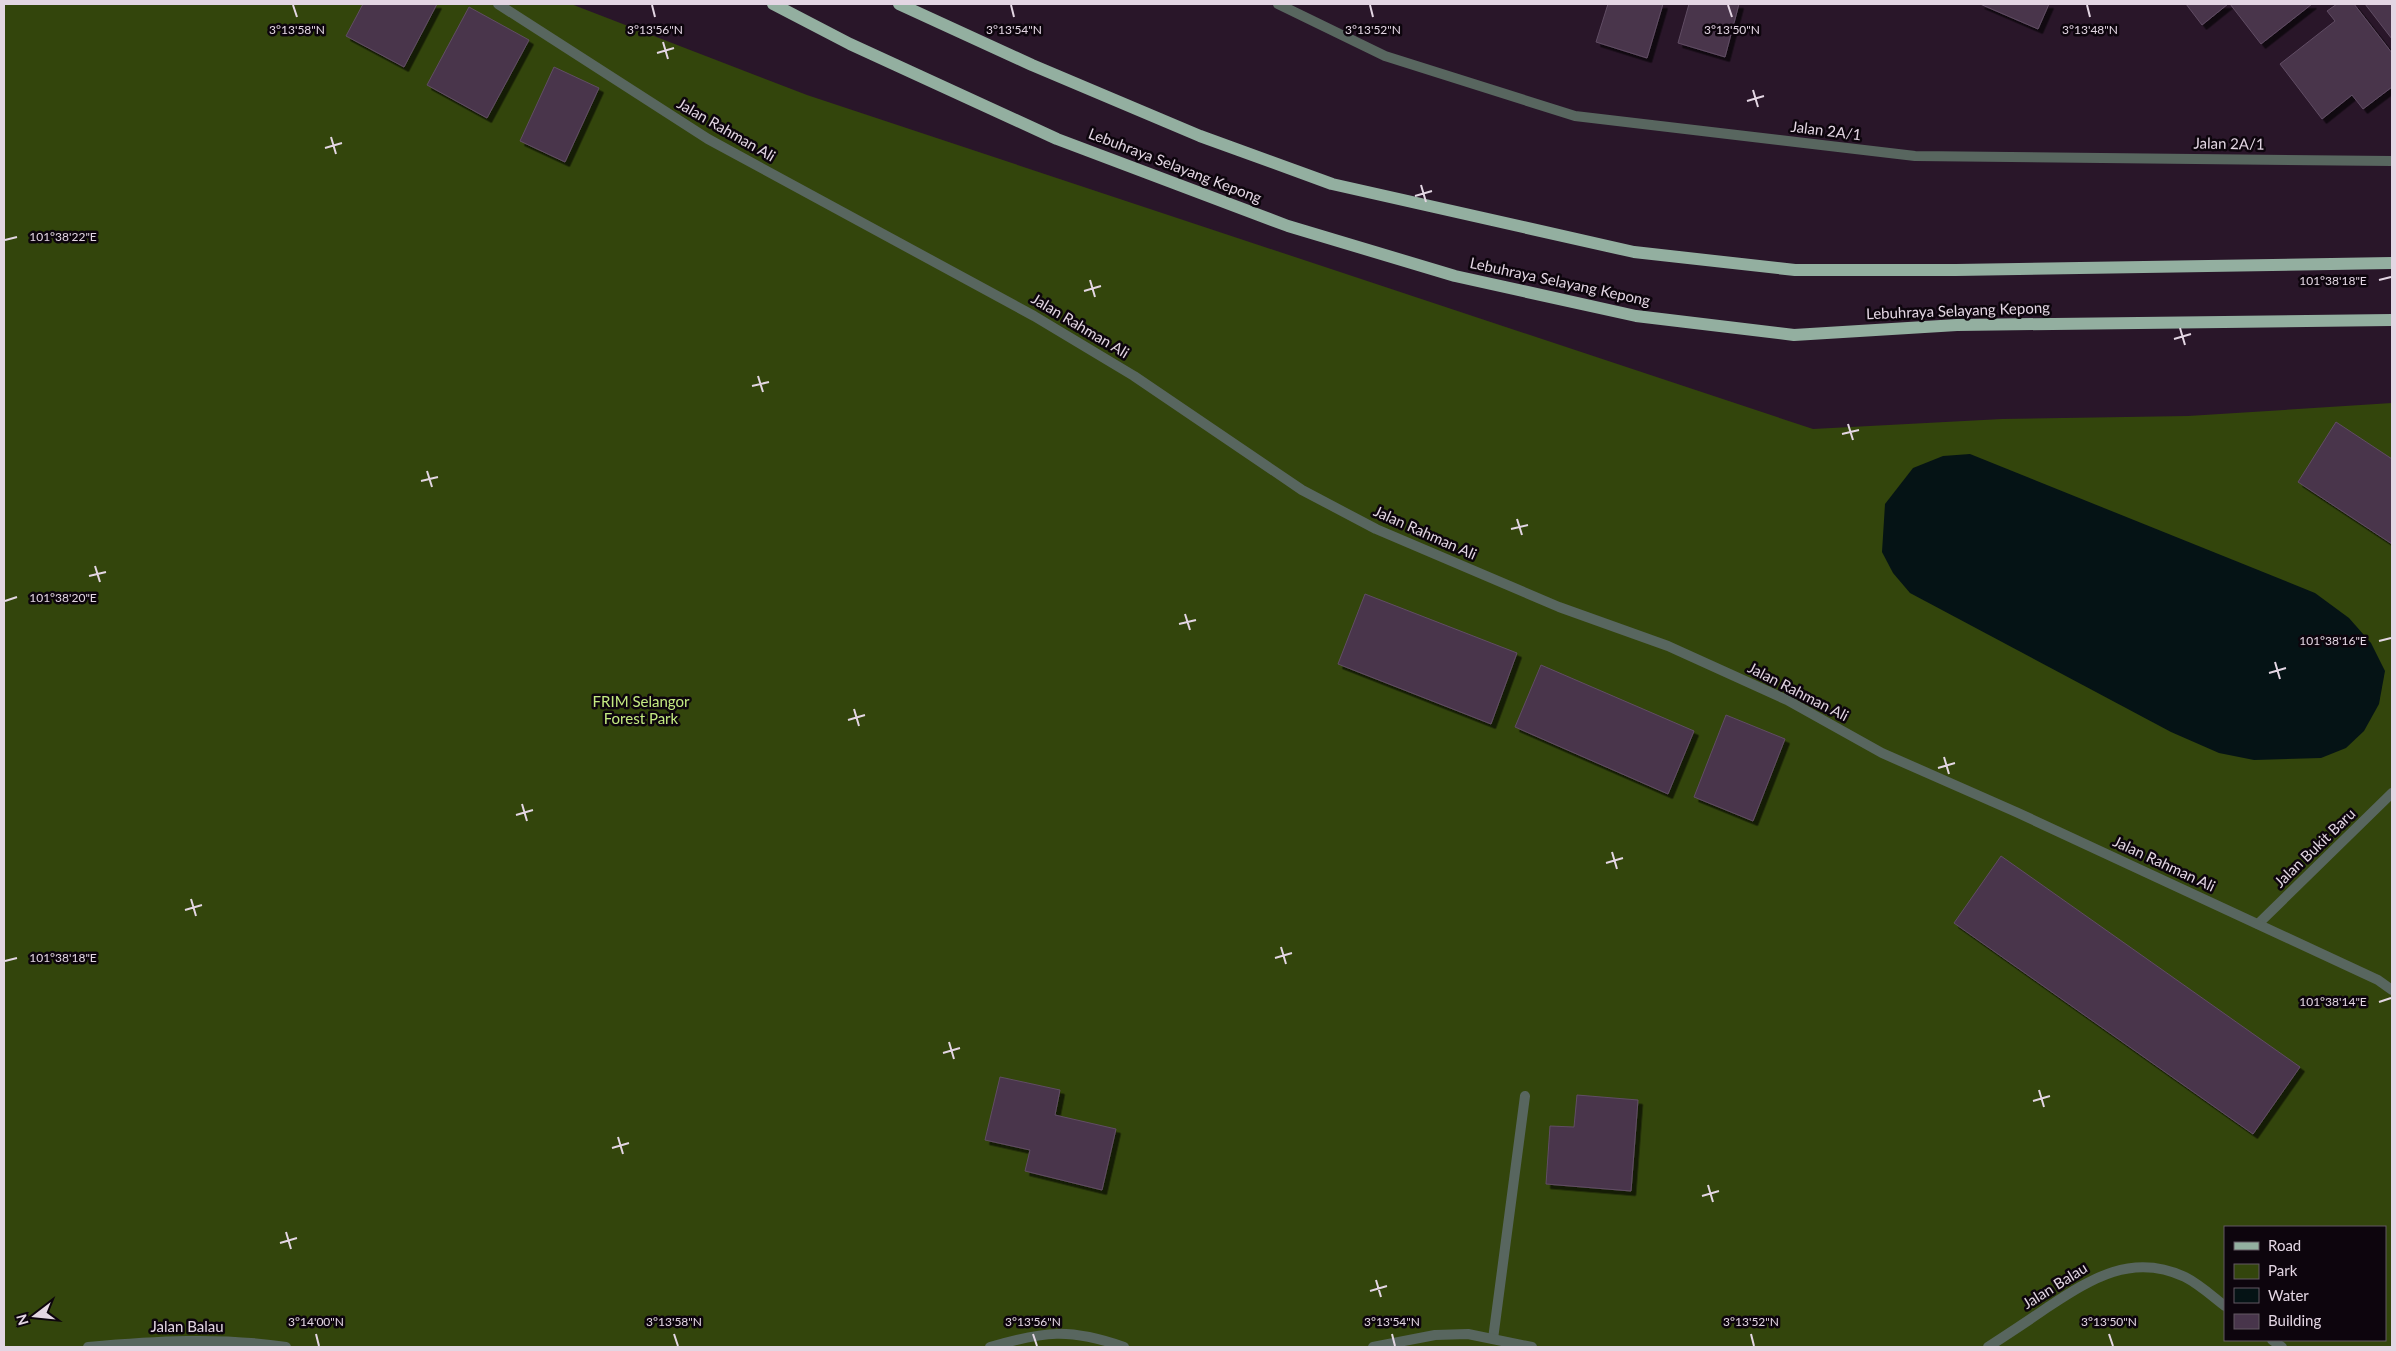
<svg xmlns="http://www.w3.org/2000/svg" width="2396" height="1351" font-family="Lato,sans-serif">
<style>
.green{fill:#33450c;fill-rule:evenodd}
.water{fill:#051315}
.building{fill:#48354b;stroke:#614d64;filter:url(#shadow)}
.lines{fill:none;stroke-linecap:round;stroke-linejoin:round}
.lane{stroke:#58665f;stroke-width:10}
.street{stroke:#58665f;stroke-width:10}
.primary{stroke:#93afa0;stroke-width:12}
.ticks{fill:none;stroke:#e3d6e3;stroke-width:2}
.labels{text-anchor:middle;stroke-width:5;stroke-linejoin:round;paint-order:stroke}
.street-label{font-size:15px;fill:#e3d6e3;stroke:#0d050d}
.park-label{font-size:15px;fill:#c4ea82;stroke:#0d050d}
.ticks-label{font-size:12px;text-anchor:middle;fill:#e3d6e3;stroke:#0d050d;stroke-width:5;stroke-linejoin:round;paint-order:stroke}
</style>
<defs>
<filter id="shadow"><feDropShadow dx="4.5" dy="4.5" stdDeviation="0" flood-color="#0009"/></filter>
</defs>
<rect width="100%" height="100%" fill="#291629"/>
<path class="green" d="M4,4H571L807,95L1813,429L2002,419L2188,416L2392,403V1347H4ZM2225,1227H2385V1340H2225Z"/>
<path class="water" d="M1970,454L2315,593L2349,618L2371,643L2385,671L2379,704L2364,731L2346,748L2321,758L2254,760L2219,753L2171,732L1910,593L1893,573L1882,552L1885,504L1913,468L1943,456Z"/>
<path class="building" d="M363,4H437L404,67L346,36Z
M1608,4H1663L1647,58L1596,42Z
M1689,4H1739L1725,57L1678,43Z
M1980,4H2049L2038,29Z
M2186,4H2228L2202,25Z
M2230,4H2312L2261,44Z
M2337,4H2354L2392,53V87L2363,109L2352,95L2322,119L2280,64L2335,21L2327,11Z
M2365,4H2392V39Z
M469,7L529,40L487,118L427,85Z
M554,67L599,88L565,162L520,141Z
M2336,422L2392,459V544L2298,482Z
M1365,594L1517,653L1491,724L1338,664Z
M1541,665L1694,731L1668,794L1515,727Z
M1726,715L1785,739L1753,821L1694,797Z
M2001,856L2300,1067L2253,1134L1954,923Z
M1000,1077L1060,1090L1055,1115L1116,1129L1102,1190L1025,1171L1030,1150L985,1140Z
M1577,1095L1638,1100L1631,1191L1546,1184L1550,1126L1574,1127Z"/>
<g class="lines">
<path class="lane" d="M2258,924L2392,793
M1493,1339L1525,1096"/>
<path class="street" d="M498,4L708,139L1034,316L1134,376L1302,490L1376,529L1559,607L1668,646L1787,700L1882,753L2016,812L2378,980L2392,990
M1278,4L1385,56L1575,116L1915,156L2392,161
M2272,1340L2282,1347
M88,1347C154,1341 220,1337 286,1347
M990,1347C1044,1331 1070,1328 1124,1347
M1373,1347L1435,1335L1468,1334L1532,1347
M1988,1347C2008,1334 2028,1321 2048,1307C2091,1279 2132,1252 2185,1277C2199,1284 2212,1296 2225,1306"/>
<path class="primary" d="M773,4L850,44L1057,139L1288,226L1455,276L1636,316L1794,335L1957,325L2392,320
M899,4L1032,65L1200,136L1332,184L1634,252L1795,270H1956L2392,263"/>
</g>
<path class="ticks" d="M293,5L297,17M652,5L655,17M1011,5L1014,17M1370,5L1373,17M1728,5L1732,17M2087,5L2090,17M663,42L668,59M657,53L674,48M1753,90L1758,107M1747,101L1764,96M331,137L336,154M325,148L342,143M1421,185L1426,202M1415,196L1432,191M5,240L17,237M1090,280L1095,297M2379,280L2391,277M1084,291L1101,286M2180,328L2185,345M2174,339L2191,334M758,376L763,392M752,386L769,382M1848,424L1853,440M1842,434L1859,430M427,471L432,487M421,481L438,477M1517,519L1522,535M1511,529L1528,525M95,566L100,582M89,576L106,572M5,601L17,597M1185,614L1190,630M1179,624L1196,620M2379,641L2391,638M2275,662L2280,679M2269,673L2286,668M854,709L859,726M848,720L865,715M1944,757L1949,774M1938,768L1955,763M522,804L527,821M516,815L533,810M1612,852L1617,869M1606,863L1623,858M191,899L196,916M185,910L202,905M1281,947L1286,964M1275,958L1292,953M5,961L17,958M2379,1002L2391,998M949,1042L954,1059M943,1053L960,1048M2039,1090L2044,1107M2033,1101L2050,1096M618,1137L623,1154M612,1148L629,1143M1708,1185L1713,1202M1702,1196L1719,1191M286,1232L291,1249M280,1243L297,1238M1376,1280L1381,1297M1370,1291L1387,1286M316,1334L319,1346M674,1334L678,1346M1033,1334L1037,1346M1392,1334L1395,1346M1751,1334L1754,1346M2109,1334L2113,1346"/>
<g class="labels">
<g class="street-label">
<text transform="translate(726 130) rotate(30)" y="5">Jalan Rahman Ali</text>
<text transform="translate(1826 131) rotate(7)" y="5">Jalan 2A/1</text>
<text transform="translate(2229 144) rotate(1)" y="5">Jalan 2A/1</text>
<text transform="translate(1175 166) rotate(21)" y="5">Lebuhraya Selayang Kepong</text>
<text transform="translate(1560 282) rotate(12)" y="5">Lebuhraya Selayang Kepong</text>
<text transform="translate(1958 311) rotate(-2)" y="5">Lebuhraya Selayang Kepong</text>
<text transform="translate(1080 326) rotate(31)" y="5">Jalan Rahman Ali</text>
<text transform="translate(1425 533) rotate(24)" y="5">Jalan Rahman Ali</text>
<text transform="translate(1798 692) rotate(27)" y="5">Jalan Rahman Ali</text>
<text transform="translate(2315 848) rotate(-44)" y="5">Jalan Bukit Baru</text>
<text transform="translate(2164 864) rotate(25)" y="5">Jalan Rahman Ali</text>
<text transform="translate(2055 1286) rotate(-32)" y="5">Jalan Balau</text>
<text x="187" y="1332">Jalan Balau</text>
</g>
<g class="park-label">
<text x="641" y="707">FRIM Selangor<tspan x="641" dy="17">Forest Park</tspan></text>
</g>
</g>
<g class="ticks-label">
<text x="297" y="34">3°13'58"N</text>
<text x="655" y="34">3°13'56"N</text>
<text x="1014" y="34">3°13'54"N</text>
<text x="1373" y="34">3°13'52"N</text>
<text x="1732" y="34">3°13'50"N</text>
<text x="2090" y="34">3°13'48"N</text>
<text x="63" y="241">101°38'22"E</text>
<text x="2333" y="285">101°38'18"E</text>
<text x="63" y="602">101°38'20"E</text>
<text x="2333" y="645">101°38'16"E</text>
<text x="63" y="962">101°38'18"E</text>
<text x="2333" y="1006">101°38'14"E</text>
<text x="316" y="1326">3°14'00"N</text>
<text x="674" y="1326">3°13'58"N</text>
<text x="1033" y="1326">3°13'56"N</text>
<text x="1392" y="1326">3°13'54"N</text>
<text x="1751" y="1326">3°13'52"N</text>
<text x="2109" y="1326">3°13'50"N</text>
</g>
<rect width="2396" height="1351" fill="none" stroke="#e3d6e3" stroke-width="10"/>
<rect x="2224" y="1226" width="162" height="115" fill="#0d050d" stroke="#635963"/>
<rect x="2234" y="1242" width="25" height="8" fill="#93afa0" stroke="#635963"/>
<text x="2268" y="1251" font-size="15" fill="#e3d6e3">Road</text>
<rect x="2234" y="1264" width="25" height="15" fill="#33450c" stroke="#635963"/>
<text x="2268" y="1276" font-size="15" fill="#e3d6e3">Park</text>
<rect x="2234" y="1288" width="25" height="15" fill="#051315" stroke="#635963"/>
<text x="2268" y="1301" font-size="15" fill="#e3d6e3">Water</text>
<rect x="2234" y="1314" width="25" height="15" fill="#48354b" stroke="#635963"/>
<text x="2268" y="1326" font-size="15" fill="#e3d6e3">Building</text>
<g transform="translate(35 1316) rotate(254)" stroke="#0d050d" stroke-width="4" paint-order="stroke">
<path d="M0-4L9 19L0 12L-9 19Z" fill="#e3d6e3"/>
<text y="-8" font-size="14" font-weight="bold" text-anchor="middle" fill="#e3d6e3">N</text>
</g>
</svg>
